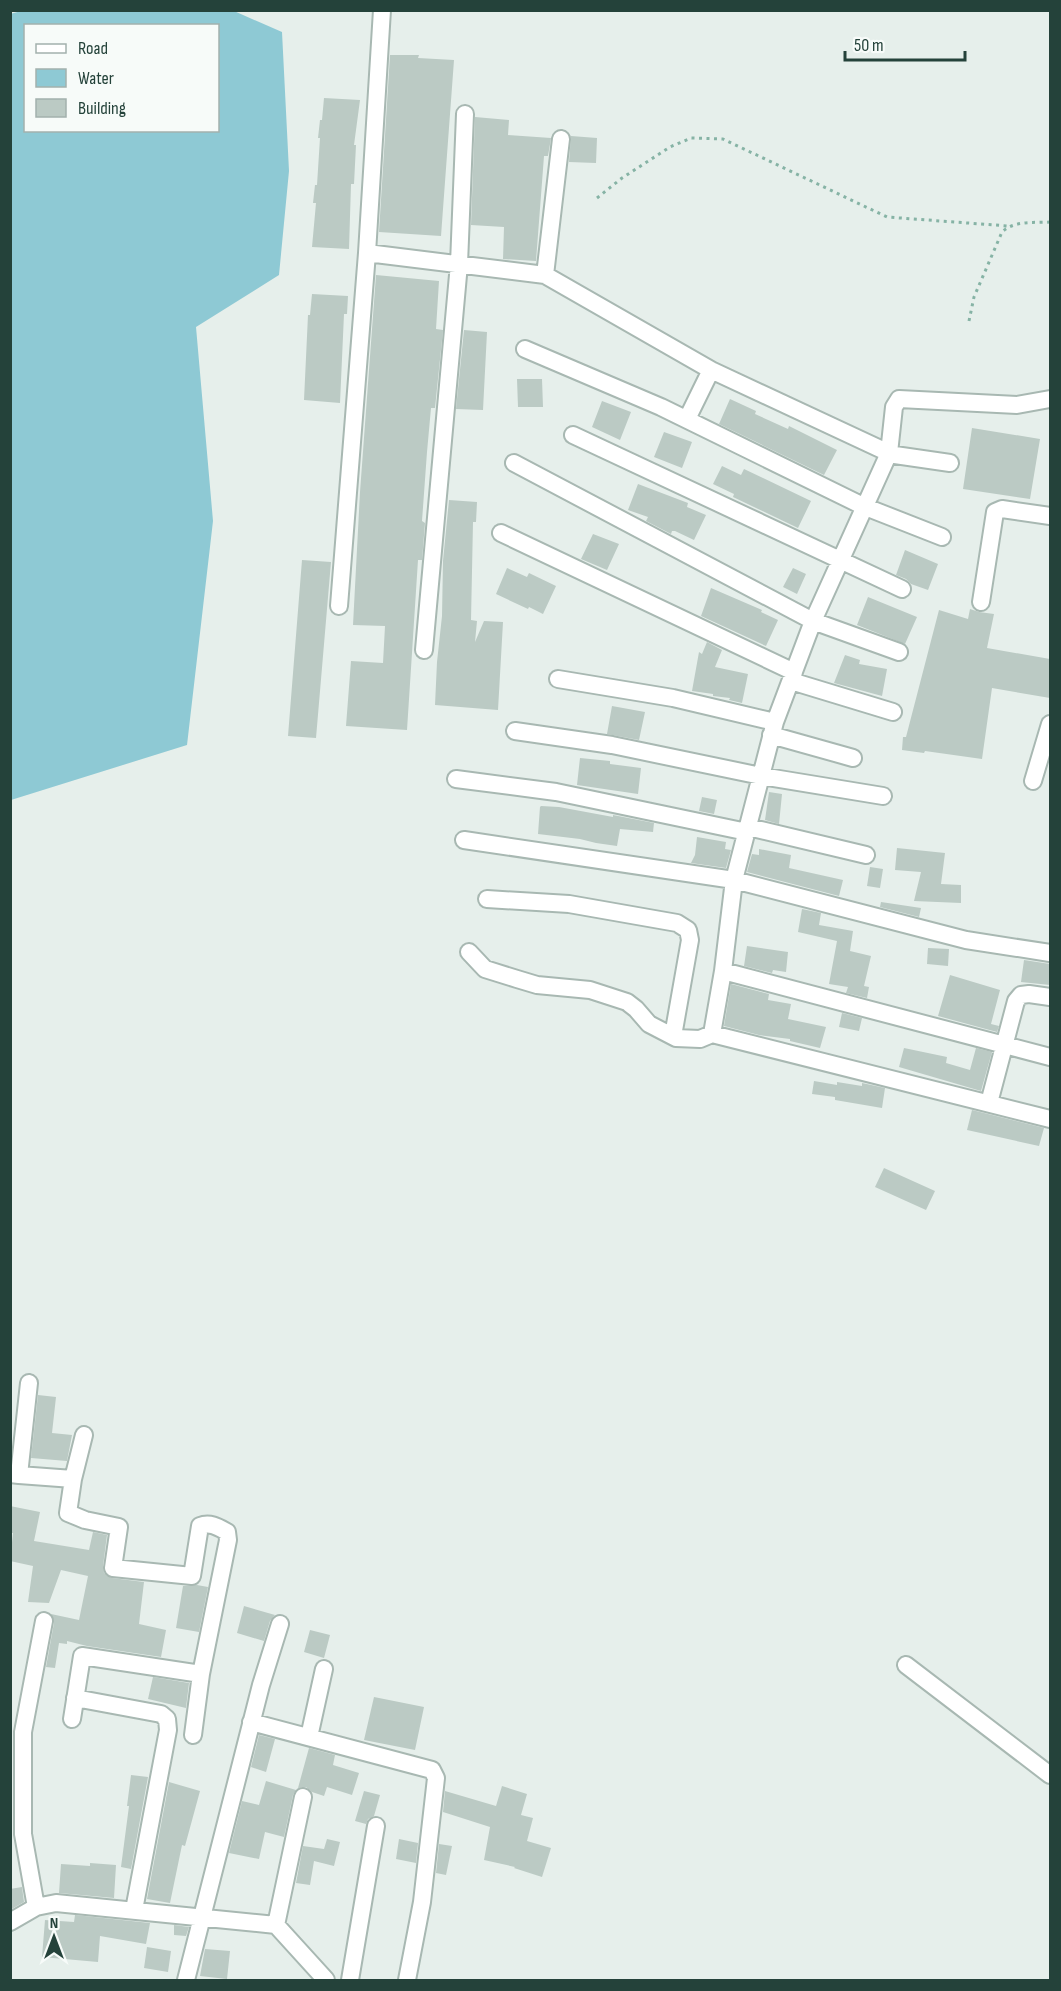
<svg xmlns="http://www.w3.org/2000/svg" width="1061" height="1991" font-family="'Sofia Sans Condensed',sans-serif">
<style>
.water{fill:#8ec9d4;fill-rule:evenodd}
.building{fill:#bbcac4}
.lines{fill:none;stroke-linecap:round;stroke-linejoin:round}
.minor-casing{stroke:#a8b8b2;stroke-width:20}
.path{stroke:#86b3a5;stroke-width:3;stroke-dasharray:3 4.5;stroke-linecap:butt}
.minor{stroke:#fff;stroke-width:16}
</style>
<rect width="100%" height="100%" fill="#e6efeb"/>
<path class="water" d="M25,10L234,11L282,32L289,171L279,275L196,327L213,521L187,745L11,800L10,14ZM26,26H218V130H26Z"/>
<path class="building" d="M390,55H419L418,58L454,60L441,236L379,232Z
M324,98L360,100L354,145H356L354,184H351L349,249L312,247L316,203H313L315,185H317L320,138H318L320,120H322Z
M475,117L509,120L508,135L551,138L548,156H544L536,261L503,259L504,227L471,225Z
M571,136L597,138L596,163L569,162Z
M376,275L439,281L436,329L443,330L435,408H431L427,452L422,521L425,523L422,560H418L407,730L346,726L351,661L383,663L385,626L353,625L360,492Z
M312,294L348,296L347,314H344L340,403L304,400L308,315H310Z
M464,330L487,332L483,410L456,409Z
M517,379H542L543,407H518Z
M730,399L756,411L755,414L788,429L789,426L837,450L824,475L719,424Z
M602,401L631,412L620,440L592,427Z
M972,428L1040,439L1030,499L963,489Z
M664,432L692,442L682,468L654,457Z
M722,466L741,475L744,469L811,501L798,528L733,497L734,494L713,484Z
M638,484L688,503L687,507L706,515L694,540L675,531H672L671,534L646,521L648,517L628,510Z
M449,500L477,502L476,522H473L471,620L477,621L475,642L484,621L503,622L498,710L435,705L437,662L442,616L443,561Z
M593,534L619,544L607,570L581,559Z
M905,550L938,564L928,590L911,584L906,579L896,575Z
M302,560L331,562L316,738L288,736Z
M507,568L527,577L529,573L556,586L543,614L529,607L528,609L496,594Z
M793,568L806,574L797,594L783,587Z
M711,588L762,610L761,612L778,620L766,646L701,616Z
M868,597L917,617L905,644L857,625Z
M970,609L979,612L994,614L987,648L1050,659V698L992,688L982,759L925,751L924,753L902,750L903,737H906L939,610L968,619Z
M707,642L722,650L715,667L748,674L742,703L729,700L730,698L713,696V694L692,691L699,652L702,654Z
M845,655L860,660L859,664L887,669L882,696L834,683Z
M612,706L645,712L639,740L607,734Z
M580,758L610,761V764L641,768L638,794L577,785Z
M769,792L782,794L779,824L765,820Z
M702,797L717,800L714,814L699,811Z
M541,806L559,807L613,817V815L654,823L653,832L620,829L617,846L596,843L580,839L538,834L540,807Z
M697,837L726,842L725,849L731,850L726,868L691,863L695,855Z
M897,848L945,853L941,884L961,885V903L914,901L921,872L895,870Z
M759,849L791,855L789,868L843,880L839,896L747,872L752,854L759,855Z
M870,867L883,869L880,888L867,886Z
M881,902L921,908L919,917L880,907Z
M802,909L821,913L819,925L853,931L850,951L871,956L864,986L869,987L867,998L846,993L848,987L829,984L837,941L798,932Z
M747,946L788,952L786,972L773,970L772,973L744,966Z
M928,948L949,949L948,966L927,964Z
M1024,960L1050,964V985L1021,982Z
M950,975L1000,990L991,1024L999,1026L997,1032L938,1016Z
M731,984L769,994L768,1000L791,1004L788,1019L826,1027L820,1048L790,1041V1039L759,1035L724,1026Z
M842,1013L862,1018L859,1031L839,1027Z
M904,1048L947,1057L946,1063L970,1070L976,1048L992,1052L981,1091L899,1067Z
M814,1081L837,1085V1082L862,1086V1083L885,1088L882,1108L835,1100V1097L812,1094Z
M972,1110L1044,1128L1039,1146L967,1130Z
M884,1168L935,1191L926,1210L875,1187Z
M38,1395L56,1397L52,1433L72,1435L67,1461L31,1458Z
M10,1506L40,1512L34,1541L89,1550L93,1532L107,1535L103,1566L104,1573L112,1578L144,1582L139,1624L166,1630L161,1657L87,1646L67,1641V1644L59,1643L55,1668L46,1667L54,1623L51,1614L79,1620L88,1576L61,1570L49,1603L28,1602L33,1566L10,1561L13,1533H10Z
M197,1585L208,1587L199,1632L176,1628L183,1586Z
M244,1606L275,1615L270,1621L264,1641L237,1633Z
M310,1630L330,1635L324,1658L304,1652Z
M153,1677L189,1683L186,1708L148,1699Z
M374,1697L424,1707L415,1750L364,1740Z
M259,1735L275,1739L266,1772L251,1767Z
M309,1748L335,1755L333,1765L359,1773L352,1795L327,1787L324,1796L312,1792L306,1787L298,1788Z
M131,1775L148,1777L131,1869L121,1867L129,1806H127Z
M266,1781L296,1790L293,1795L284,1837L265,1832L259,1859L229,1853L242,1801L259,1805Z
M169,1782L200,1791L185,1846L182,1845L170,1903L147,1899Z
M502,1786L527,1794L521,1815L533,1818L527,1841L551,1848L542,1877L514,1868L515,1867L484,1860L490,1827L443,1812L445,1791L496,1806Z
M364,1791L380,1795L374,1816L368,1819L366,1824L355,1821Z
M327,1839L340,1842L334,1866L314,1861L310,1885L296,1883L303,1846L324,1849Z
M399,1839L418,1843L416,1863L396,1859Z
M439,1844L452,1846L446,1875L436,1873Z
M90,1863L116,1865L114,1898L59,1893L61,1864L90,1866Z
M22,1887L24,1902L10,1910V1889Z
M75,1915L150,1923L146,1944L100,1936L98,1962L42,1957L45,1920L74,1922Z
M174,1925L189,1927L186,1936L174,1935Z
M147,1947L171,1951L168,1972L144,1968Z
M205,1949L230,1951L227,1979L200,1976Z"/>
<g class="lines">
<defs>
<path id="minor" d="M367,253L545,275L561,139
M545,275L711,370
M525,349L661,407L863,506L942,537
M687,419L711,370L889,453
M573,435L902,589
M888,454L950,463
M514,463L813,621L899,652
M501,533L794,672
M981,602L995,512L1002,509L1050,516
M339,606L367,253L382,10
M424,650L459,264L465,114
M558,679L673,698L775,722
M791,681L893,712
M515,731L612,745L761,776L883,796
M771,735L853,758
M456,779L556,792L747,832
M1033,781L1050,724
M748,827L866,855
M464,840L734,880L966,940L1050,953
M487,899L569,904L677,923L688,930L690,940L673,1036
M469,952L485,969L517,979L537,985L590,990L627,1002L636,1009L649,1024L676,1038L700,1039L712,1034L1050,1119
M723,971L1050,1057
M712,1034L723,971L734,880L775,722L813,621L889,453L894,407L899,399L1017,405L1050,399
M989,1103L1016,1001L1021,995L1029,994L1050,997
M84,1435L73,1479L68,1513L85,1520L119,1527L113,1568L192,1576L200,1526C210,1522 218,1527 227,1532L228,1540L201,1674
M10,1474L19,1475L29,1383
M19,1475L73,1479
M906,1665L1050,1775
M75,1698L161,1714L167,1719L168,1730L134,1910
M72,1719L82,1656L201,1674L193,1735
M251,1722L432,1770L436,1778L422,1902L407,1980
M309,1737L324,1669
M36,1907L23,1834V1732L44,1621
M10,1922L36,1907L56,1903L276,1925L326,1980
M276,1925L303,1797
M186,1980L261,1685L280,1624
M350,1980L376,1826"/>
</defs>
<use href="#minor" class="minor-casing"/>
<path class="path" d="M597,198L622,178L670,147L691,138L723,139L887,217L1008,226
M969,321L974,297L1002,232C1015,220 1034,223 1050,222"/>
<use href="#minor" class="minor"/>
</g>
<rect width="1061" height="1991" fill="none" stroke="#24423a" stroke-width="24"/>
<rect x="24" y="24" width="195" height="108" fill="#f7fbf9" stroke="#a3b1ad" stroke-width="1.5"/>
<rect x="36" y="44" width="30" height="9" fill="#ffffff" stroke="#a3b1ad" stroke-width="1.5"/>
<text x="78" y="54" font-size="18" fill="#24423a">Road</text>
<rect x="36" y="69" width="30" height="18" fill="#8ec9d4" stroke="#a3b1ad" stroke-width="1.5"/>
<text x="78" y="84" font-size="18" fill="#24423a">Water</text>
<rect x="36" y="99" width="30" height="18" fill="#bbcac4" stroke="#a3b1ad" stroke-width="1.5"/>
<text x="78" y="114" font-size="18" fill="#24423a">Building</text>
<g transform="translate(54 1937)" stroke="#f7fbf9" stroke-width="4.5" paint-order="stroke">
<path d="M0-4.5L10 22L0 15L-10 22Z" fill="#24423a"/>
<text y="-9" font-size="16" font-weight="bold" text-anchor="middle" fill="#24423a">N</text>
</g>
<path d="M845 51v9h120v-9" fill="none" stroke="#24423a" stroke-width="3"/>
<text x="854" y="51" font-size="18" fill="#24423a" stroke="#f7fbf9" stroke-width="4.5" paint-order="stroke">50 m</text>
</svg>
